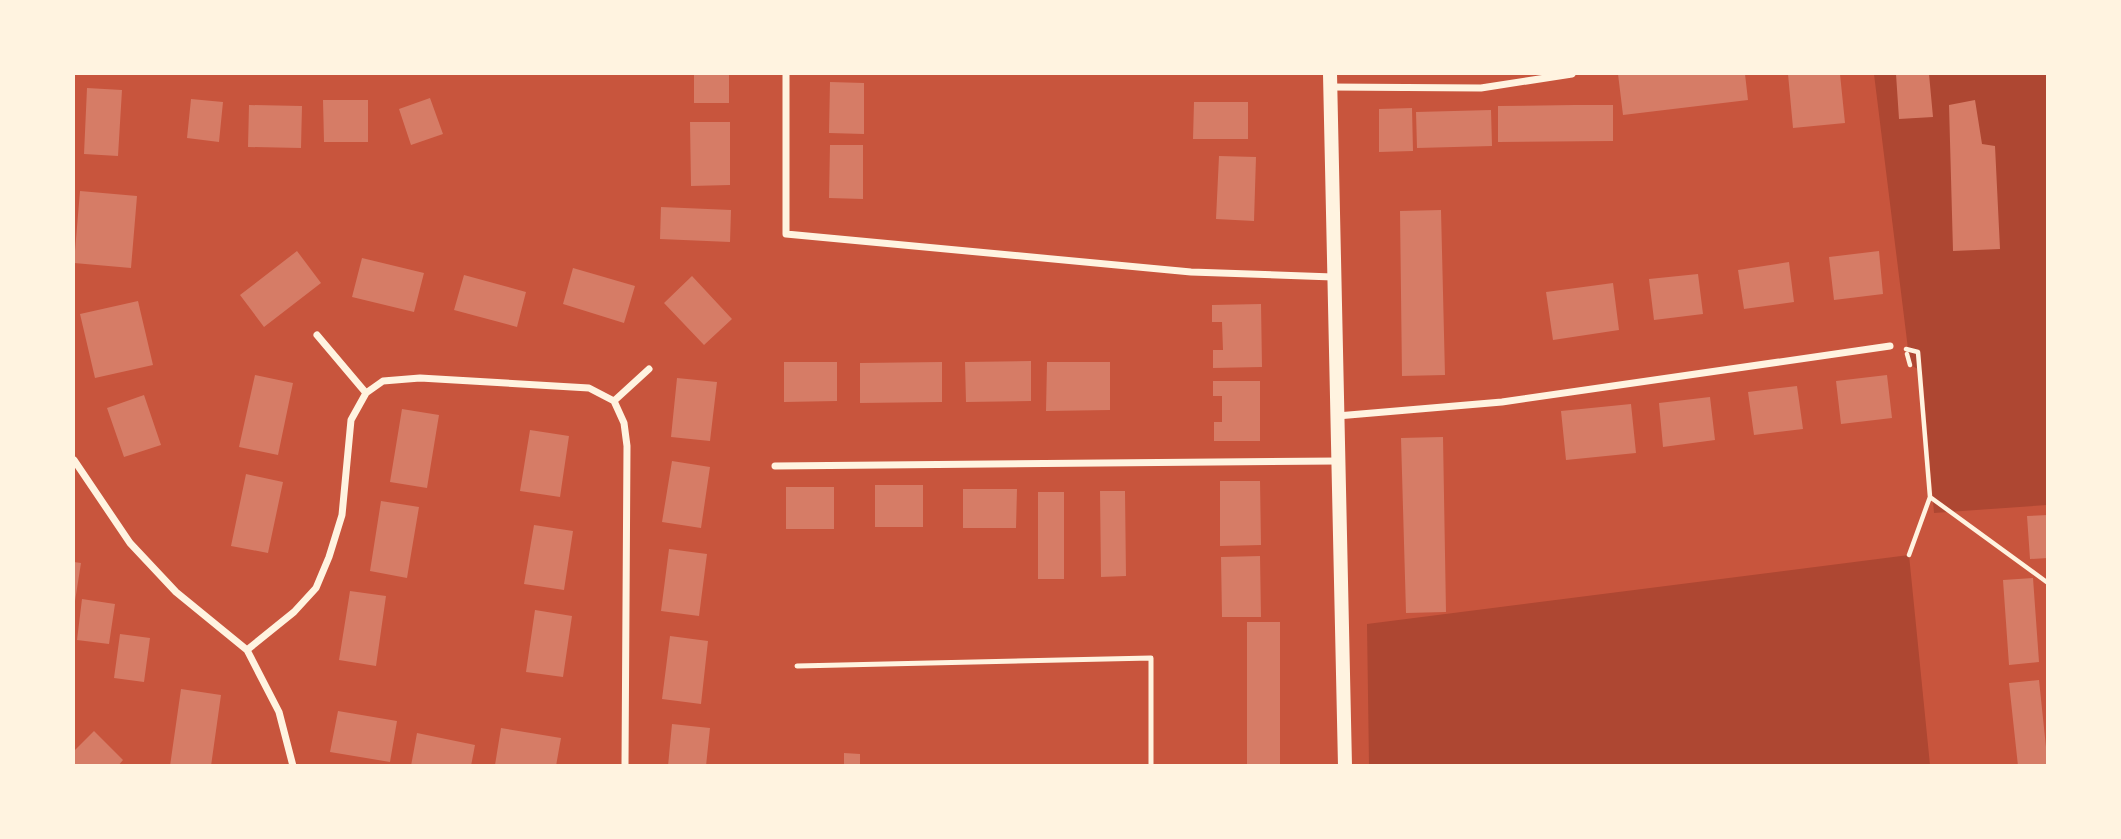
<svg xmlns="http://www.w3.org/2000/svg" width="2121" height="839" font-family="'IBM Plex Serif',serif">
<style>
.green{fill:#ae4732}
.building{fill:#d67c66}
.lines{fill:none;stroke-linecap:round;stroke-linejoin:round}
.path{stroke:#fff3e0;stroke-width:4.5}
.service{stroke:#fff3e0;stroke-width:5}
.minor{stroke:#fff3e0;stroke-width:7}
.secondary{stroke:#fff3e0;stroke-width:14}
</style>
<rect width="100%" height="100%" fill="#c8553d"/>
<path class="green" d="M1874,74H2047V505L1934,513L1922,371L1910,365Z
M1909,555L1930,765H1369L1367,624Z"/>
<path class="building" d="M694,74H729V103H694Z
M1618,74H1745L1748,100L1623,115Z
M1788,74H1840L1845,123L1793,128Z
M1896,74H1929L1933,117L1899,119Z
M830,82L864,83V134L829,133Z
M87,88L122,90L118,156L84,154Z
M430,98L443,134L411,145L399,109Z
M191,99L223,102L219,142L187,138Z
M323,100H368V142H324Z
M1975,100L1982,144L1995,146L2000,249L1953,251L1949,105Z
M1194,102H1248V139H1193Z
M249,105L302,106L301,148L248,147Z
M1575,105H1613V141L1498,142V106Z
M1412,108L1413,151L1379,152V109Z
M1491,110L1492,146L1417,148L1416,112Z
M690,122H730V185L691,186Z
M830,145H863V199L829,198Z
M1219,156L1256,157L1254,221L1216,219Z
M80,191L137,196L131,268L74,263Z
M661,207L731,210L730,242L660,239Z
M1441,210L1445,375L1402,376L1400,211Z
M297,251L321,283L264,327L240,295Z
M1879,251L1883,294L1834,300L1829,257Z
M362,258L424,273L414,312L352,297Z
M1789,262L1794,302L1744,309L1738,270Z
M573,268L635,286L624,323L563,304Z
M1698,274L1703,314L1654,320L1649,279Z
M464,275L526,292L517,327L454,310Z
M692,276L732,319L704,345L664,303Z
M1613,283L1619,330L1553,340L1546,292Z
M138,301L153,365L95,378L80,314Z
M1261,304L1262,367L1213,368V350H1223L1222,322H1212V305Z
M1031,361V401L966,402L965,362Z
M784,362H837V401L784,402Z
M942,362V402L860,403V363Z
M1047,362H1110V410L1046,411Z
M255,375L293,383L278,455L239,447Z
M1887,375L1892,418L1841,424L1836,381Z
M677,378L717,382L710,441L671,437Z
M1213,381H1260V441H1214V422H1222V396H1213Z
M1797,386L1803,429L1754,435L1748,392Z
M144,395L161,445L124,457L107,408Z
M1710,397L1715,440L1663,447L1659,403Z
M1631,404L1636,453L1566,460L1561,411Z
M402,409L439,415L427,488L390,482Z
M530,430L569,436L560,497L520,491Z
M1443,437L1446,612L1406,613L1401,438Z
M672,461L710,467L701,528L662,522Z
M246,474L283,482L268,553L231,546Z
M1220,481H1260L1261,545L1220,546Z
M875,485H923V527H875Z
M786,487H834V529H786Z
M963,489H1017L1016,528H963Z
M1100,491H1125L1126,576L1101,577Z
M1038,492H1064V579H1038Z
M381,501L419,507L407,578L370,571Z
M2048,515V558L2030,559L2027,516Z
M534,525L573,531L564,590L524,584Z
M669,549L707,554L699,616L661,611Z
M1260,556L1261,617H1222L1221,557Z
M74,562L81,563L75,601H74Z
M2033,578L2039,662L2009,665L2003,580Z
M350,591L386,596L376,666L339,660Z
M82,599L115,604L109,644L77,640Z
M535,610L572,616L563,677L526,672Z
M1247,622H1280V766H1247Z
M120,634L150,638L144,682L114,678Z
M670,636L708,641L701,704L662,699Z
M2039,680L2048,766H2018L2009,683Z
M181,689L221,695L211,766H170Z
M338,711L397,721L390,762L330,752Z
M672,724L710,728L706,766H668Z
M501,728L561,738L556,766L495,765Z
M94,731L123,760L118,766H74V751Z
M417,733L475,745L471,766H411Z
M844,753L860,754V766H844Z"/>
<g class="lines">
<path class="path" d="M1906,349L1918,352L1930,497L2048,583
M1907,354L1910,365
M1909,555L1930,497"/>
<path class="service" d="M797,666L1151,658V766"/>
<path class="minor" d="M786,74V234L1191,272L1333,277
M1330,87L1481,88L1572,74
M317,335L366,393
M614,401L649,369
M1337,416L1502,402L1890,346
M74,460L130,543L176,592L247,650L279,712L293,766
M775,466L1338,461
M247,650L294,612L316,588L329,557L342,515L351,420L366,393L383,381L420,378L589,388L614,401L624,423L627,446L625,766"/>
<path class="secondary" d="M1330,74L1345,766"/>
</g>
<rect width="2121" height="839" fill="none" stroke="#fff3e0" stroke-width="150"/>
</svg>
